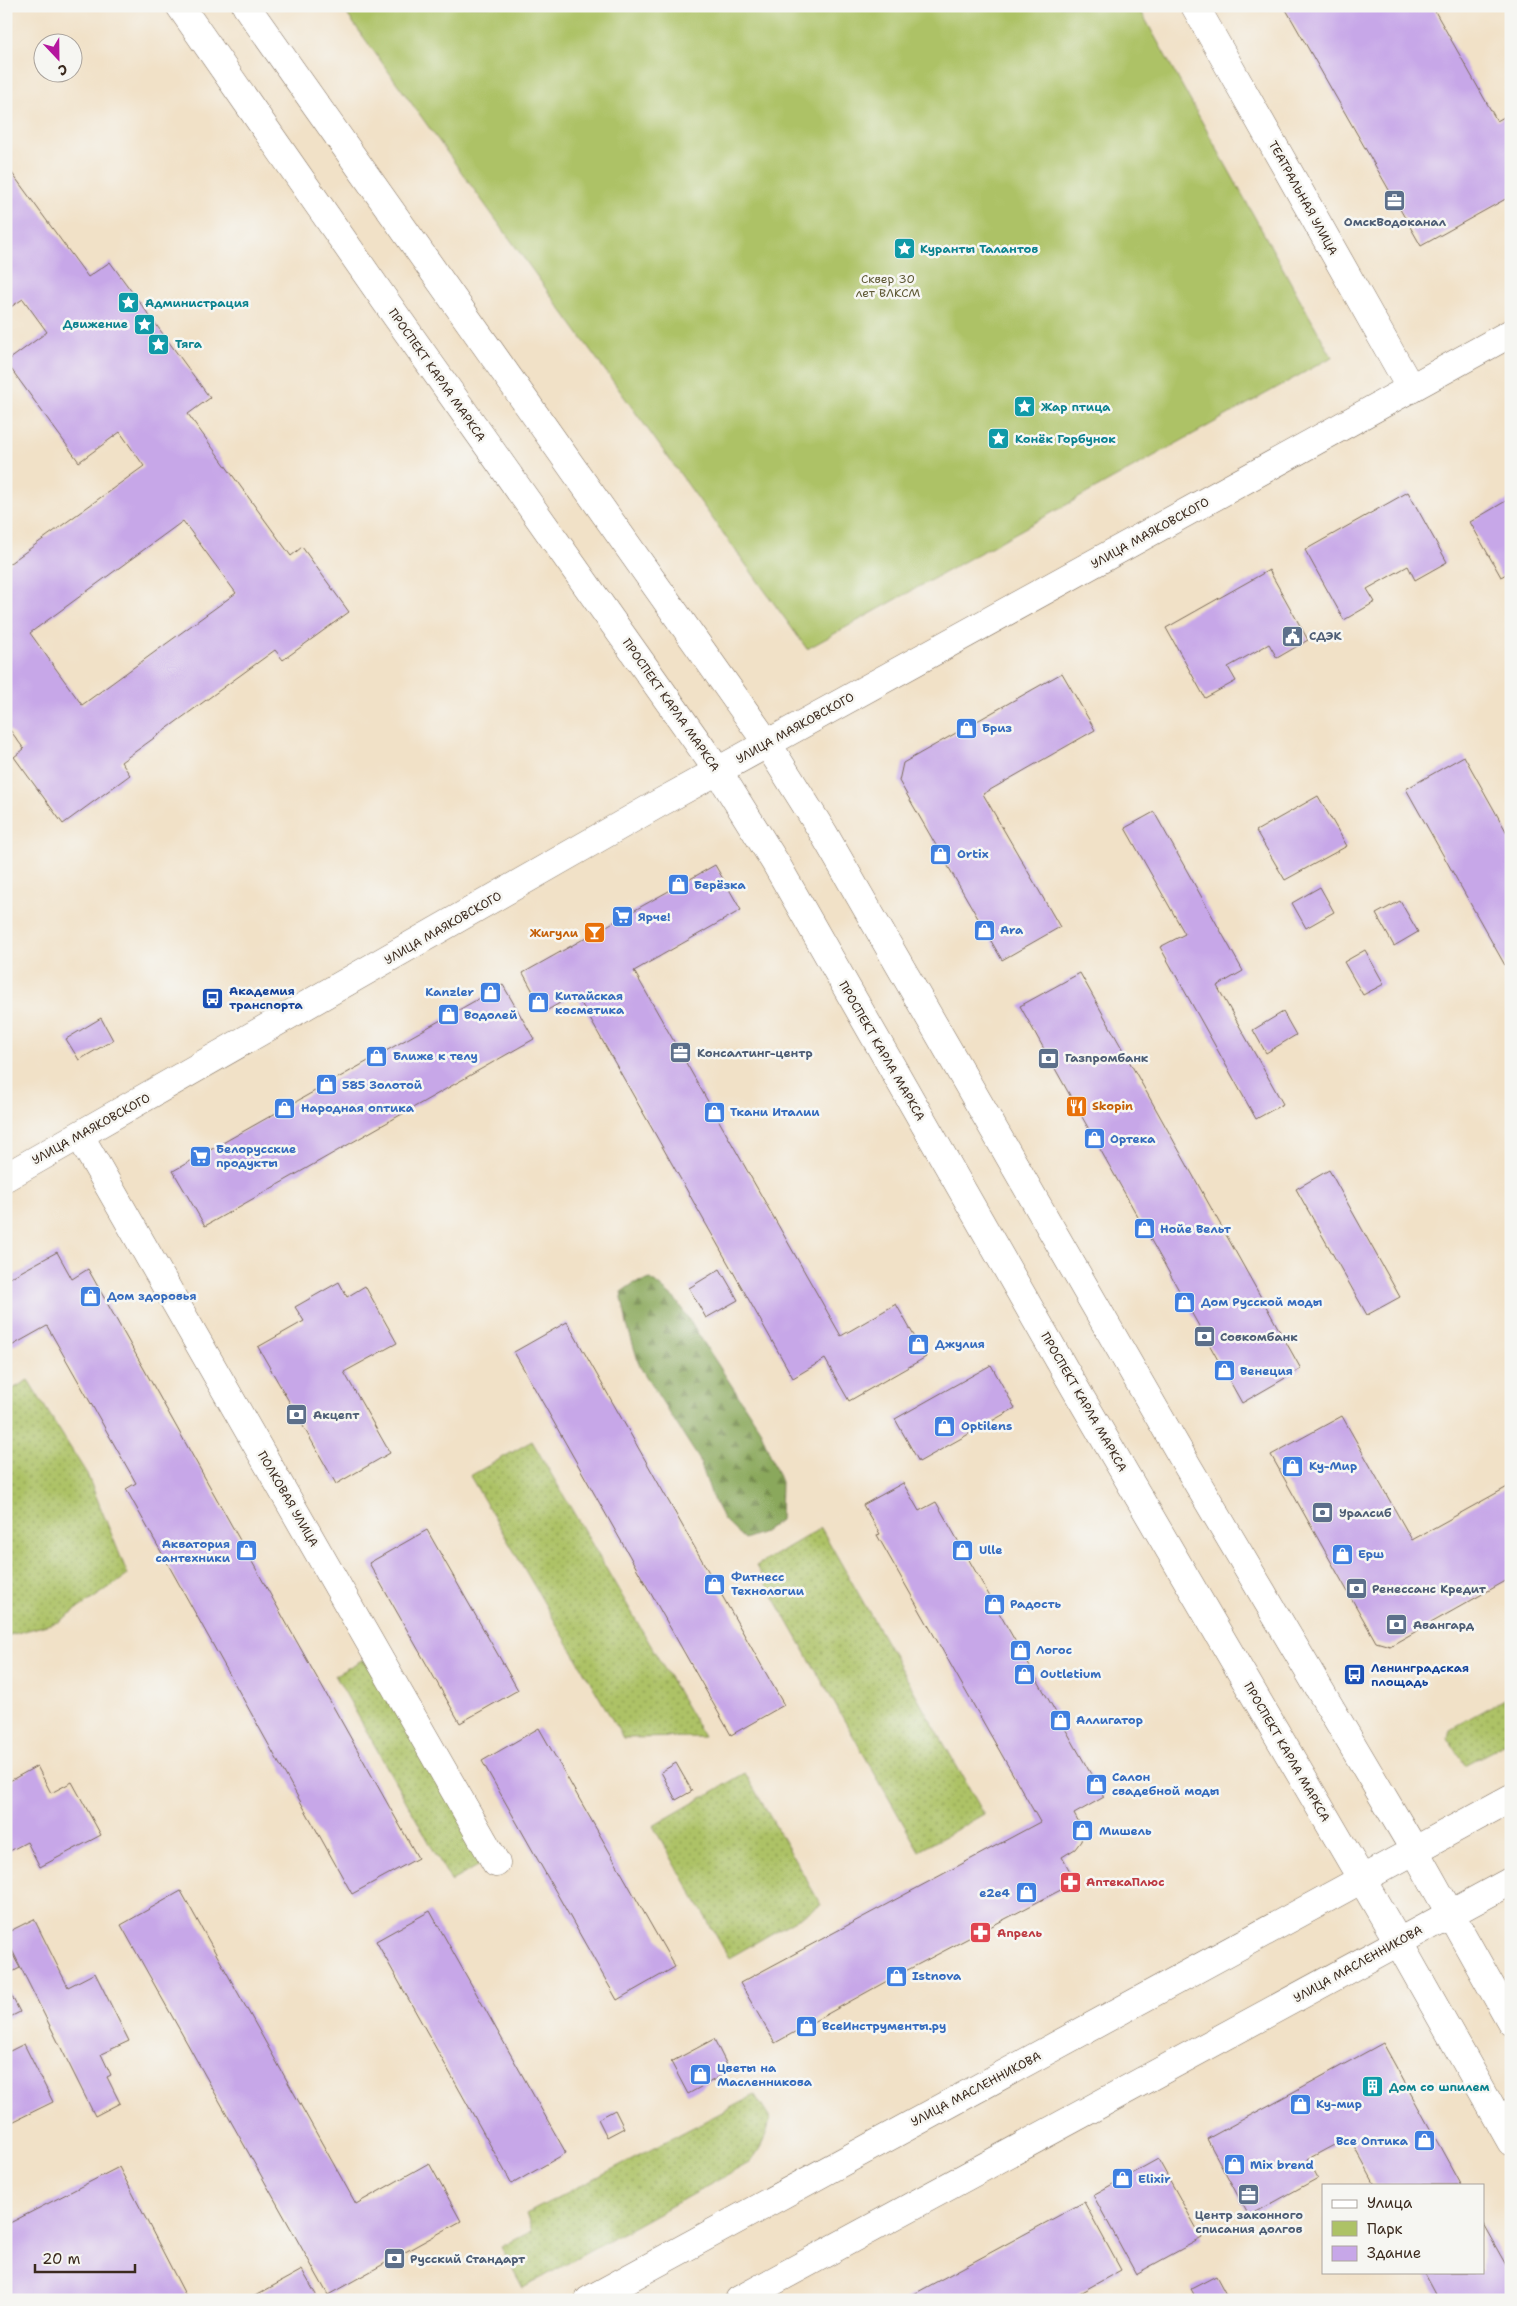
<svg xmlns="http://www.w3.org/2000/svg" width="1517" height="2306" font-family="'Shantell Sans',sans-serif">
<style>
.grass{fill:url(#grass-dots);stroke:#747642}
.forest{fill:url(#forest-firs);stroke:#62693c}
.green{fill:#adc266;stroke:#747642}
.building{fill:#c7a7e8;fill-rule:evenodd}
.lines{fill:none;stroke-linecap:round;stroke-linejoin:round}
.street-casing{stroke:#7b6a59;stroke-width:29}
.secondary-casing{stroke:#7b6a59;stroke-width:29}
.primary-casing{stroke:#7b6a59;stroke-width:29}
.street{stroke:#fff;stroke-width:28}
.secondary{stroke:#fff;stroke-width:28}
.primary{stroke:#fff;stroke-width:28}
.labels{text-anchor:middle;stroke-width:5;stroke-linejoin:round;paint-order:stroke}
.street-label{font-size:12px;fill:#3b2a1e;stroke:#f6f6f2}
.service-label{font-size:12px;font-weight:bold;fill:#4e5e75;stroke:#f6f6f2;text-anchor:start}
.culture-label{font-size:12px;font-weight:bold;fill:#0d838f;stroke:#f6f6f2;text-anchor:start}
.park-label{font-size:12px;fill:#5d5834;stroke:#f6f6f2}
.shop-label{font-size:12px;font-weight:bold;fill:#366cbe;stroke:#f6f6f2;text-anchor:start}
.food-label{font-size:12px;font-weight:bold;fill:#c56008;stroke:#f6f6f2;text-anchor:end}
.transit-label{font-size:12px;font-weight:bold;fill:#164399;stroke:#f6f6f2;text-anchor:start}
.health-label{font-size:12px;font-weight:bold;fill:#be3a42;stroke:#f6f6f2;text-anchor:start}
</style>
<defs>
<pattern id="grass-dots" width="8" height="8" patternUnits="userSpaceOnUse" patternTransform="scale(1.25)"><rect width="8" height="8" fill="#adc266"/><path d="M2 2h.1M6 6h.1" fill="none" stroke="#8e9e53" stroke-width="1.8" stroke-linecap="round"/></pattern>
<pattern id="forest-firs" width="22" height="20" patternUnits="userSpaceOnUse" patternTransform="scale(1.25)"><rect width="22" height="20" fill="#8aa85b"/><path d="M5 1l3.5 6h-7zM16 11l3.5 6h-7z" fill="#72894b"/></pattern>
</defs>
<rect width="100%" height="100%" fill="#f6f6f2"/>
<filter id="ink" filterUnits="userSpaceOnUse"><feTurbulence type="fractalNoise" baseFrequency=".02" numOctaves="2"/><feDisplacementMap in="SourceGraphic" scale="10" xChannelSelector="R" yChannelSelector="G"/><feConvolveMatrix kernelMatrix="1 2 1 2 8 2 1 2 1" color-interpolation-filters="sRGB"/></filter>
<filter id="wash" filterUnits="userSpaceOnUse"><feTurbulence type="fractalNoise" baseFrequency=".0096" numOctaves="4" result="noise"/><feDisplacementMap in="SourceGraphic" scale="20" xChannelSelector="R" yChannelSelector="G"/><feGaussianBlur stdDeviation="1.12" result="paint"/><feColorMatrix in="noise" values="0 0 0 0 0 0 0 0 0 0 0 0 0 0 0 0 0 1.4 0 .05"/><feComposite in="paint" operator="in"/></filter>
<g filter="url(#wash)">
<rect width="100%" height="100%" fill="#f1e1c7"/>
<path class="grass" d="M28,1380L87,1474L128,1575L58,1622L6,1636V1393Z
M532,1441L704,1737L623,1738L470,1476Z
M821,1528L984,1814L919,1851L756,1566Z
M371,1655L487,1861L451,1881L335,1675Z
M1511,1695V1741L1465,1765L1448,1738L1450,1729Z
M745,1773L821,1905L729,1958L653,1826Z
M755,2095L770,2119C767,2136 760,2151 749,2163L523,2288L501,2247L532,2231L526,2214Z"/>
<path class="forest" d="M651,1279L676,1300L760,1429L781,1482L780,1520L764,1532L744,1539L724,1520L713,1499L699,1459L640,1367L627,1325L621,1292L634,1283Z"/>
<path class="green" d="M341,6H1138L1332,357L807,649Z"/>
<g id="blocks">
<path class="building" d="M1284,6H1432L1497,121L1511,113V196L1421,246Z
M6,165L88,277L110,262L210,398L188,414L291,556L302,547L349,612L283,660L275,650L121,762L130,775L63,824L14,757L24,749L10,730L6,732V566L144,466L120,432L79,462L6,362L47,332L23,299L6,310ZM183,521L236,593L82,705L30,633Z
M1408,492L1447,562L1415,580L1408,566L1367,589L1375,602L1344,620L1305,550Z
M1511,498V571L1501,577L1470,522Z
M1269,570L1308,640L1277,658L1269,644L1228,667L1236,681L1205,698L1166,628Z
M1062,673L1095,730L983,794L1060,927L1002,960L899,781L903,763Z
M1464,756L1511,840V976L1406,789Z
M1318,796L1347,846L1285,880L1256,831Z
M1154,812L1243,971L1217,986L1283,1104L1256,1119L1160,947L1185,934L1125,828Z
M715,865L741,910L634,971L841,1336L896,1304L926,1357L849,1401L825,1359L793,1378L576,994L544,1012L523,973Z
M1320,887L1334,912L1306,928L1292,903Z
M1400,901L1418,932L1394,946L1376,914Z
M1365,950L1384,984L1363,995L1344,962Z
M1080,973L1301,1369L1242,1403L1020,1006Z
M503,985L534,1039L205,1226L173,1171Z
M1283,1012L1296,1035L1266,1053L1253,1030Z
M101,1018L113,1040L79,1060L66,1039Z
M1329,1170L1400,1297L1367,1315L1296,1189Z
M57,1252L72,1279L88,1269L418,1858L352,1894L126,1489L136,1483L47,1326L6,1349V1280Z
M720,1269L738,1300L706,1318L689,1288Z
M339,1282L347,1297L365,1286L397,1343L344,1372L390,1453L336,1484L258,1347L304,1321L295,1307Z
M567,1322L784,1705L731,1735L514,1352Z
M991,1365L1015,1408L919,1462L895,1419Z
M1342,1416L1412,1540L1511,1485V1578L1390,1646L1376,1642L1271,1455Z
M903,1483L919,1511L936,1502L1104,1797L1074,1814L1083,1831L1081,1841L1075,1849L1062,1857L1076,1882L896,1976L775,2043L740,1983L1040,1822L877,1535L880,1534L863,1505Z
M427,1530L518,1690L460,1723L369,1563Z
M539,1728L675,1967L617,2000L482,1761Z
M676,1763L692,1791L676,1800L661,1772Z
M37,1766L51,1793L72,1782L101,1835L40,1867L27,1842L6,1853V1783Z
M181,1891L356,2204L429,2163L461,2221L328,2295L121,1925Z
M430,1911L566,2153L512,2184L376,1941Z
M34,1919L68,1987L95,1973L129,2041L101,2054L111,2075L107,2077L120,2103L95,2116L6,1938V1933Z
M6,1942L20,1968L6,1975Z
M6,1985L20,2012L6,2019Z
M714,2039L730,2071L688,2094L671,2062Z
M1383,2043L1461,2185H1375L1349,2137L1308,2159L1318,2178L1249,2216L1207,2139Z
M24,2044L53,2102L6,2125V2053Z
M615,2110L624,2128L607,2137L598,2119Z
M1158,2159L1202,2238L1136,2274L1093,2195Z
M119,2167L188,2300H6V2225Z
M1084,2202L1121,2270L1067,2300H903Z
M1483,2224L1511,2274V2300H1439L1424,2272H1483Z
M302,2270L319,2300H254L253,2297Z
M1216,2276L1229,2300H1197L1191,2289Z"/>
</g>
</g>
<g filter="url(#ink)">
<use href="#blocks" fill-opacity="0" stroke="#7b6a59" stroke-width="1"/>
<g class="lines">
<defs>
<path id="street" d="M1195,6L1411,389
M80,1136L496,1863"/>
<path id="secondary" d="M6,1177L656,805L1511,333"/>
<path id="primary" d="M180,6L384,299L718,771L775,862L1075,1388L1399,1943L1511,2142
M246,6L767,743L824,834L1188,1467L1415,1851L1511,2022
M589,2300L1511,1798
M739,2300L1511,1881"/>
</defs>
<use href="#street" class="street-casing"/>
<use href="#secondary" class="secondary-casing"/>
<use href="#primary" class="primary-casing"/>
<use href="#street" class="street"/>
<use href="#secondary" class="secondary"/>
<use href="#primary" class="primary"/>
</g>
</g>
<defs>
<symbol id="office-square" viewBox="-11 -11 22 22"><rect x="-9" y="-9" width="18" height="18" rx="4" fill="#5c6f8a" stroke="#f6f6f2"/><path d="M-6-3h4V-5.5h4V-3h4V5H-6ZM-1-4.5V-3h2v-1.5ZM-6 0V1H6V0Z" fill="#fff"/></symbol>
<symbol id="sight-square" viewBox="-11 -11 22 22"><rect x="-9" y="-9" width="18" height="18" rx="4" fill="#0f9aa8" stroke="#f6f6f2"/><path d="M0-6L1.8-2.2L6-1.7L2.9 1.2L3.7 5.4L0 3.3L-3.7 5.4L-2.9 1.2L-6-1.7L-1.8-2.2Z" fill="#fff"/></symbol>
<symbol id="civic-square" viewBox="-11 -11 22 22"><rect x="-9" y="-9" width="18" height="18" rx="4" fill="#5c6f8a" stroke="#f6f6f2"/><path d="M-.6-6.5H3V-4.5H.6V-3L4-1V1h2V6H-6V1h2V-1L-.6-3ZM-1.2 2.5V6h2.4V2.5Z" fill="#fff"/></symbol>
<symbol id="shop-square" viewBox="-11 -11 22 22"><rect x="-9" y="-9" width="18" height="18" rx="4" fill="#3f7fe0" stroke="#f6f6f2"/><path d="M-5-2.5h2.3a2.7 3.5 0 0 1 5.4 0H5L5.5 6h-11ZM-1.5-2.5h3a1.5 2.3 0 0 0-3 0Z" fill="#fff"/></symbol>
<symbol id="supermarket-square" viewBox="-11 -11 22 22"><rect x="-9" y="-9" width="18" height="18" rx="4" fill="#3f7fe0" stroke="#f6f6f2"/><path d="M-6-5.5h2.5l.6 2H6L4.5 2H-2.5L-4.4-4H-6ZM-1.5 3.2a1.3 1.3 0 1 0 .1 0ZM3 3.2a1.3 1.3 0 1 0 .1 0Z" fill="#fff"/></symbol>
<symbol id="bar-square" viewBox="-11 -11 22 22"><rect x="-9" y="-9" width="18" height="18" rx="4" fill="#e8710a" stroke="#f6f6f2"/><path d="M-6-5H6L.8 .8V4.5H3.5V6h-7V4.5H-.8V.8Z" fill="#fff"/></symbol>
<symbol id="bus-square" viewBox="-11 -11 22 22"><rect x="-9" y="-9" width="18" height="18" rx="4" fill="#1a4fb4" stroke="#f6f6f2"/><path d="M-5-6H5V4H4V6H2V4H-2V6H-4V4H-5ZM-3.5-4V0h7V-4ZM-3.5 1.2v1.5H-2V1.2ZM2 1.2v1.5H3.5V1.2Z" fill="#fff"/></symbol>
<symbol id="bank-square" viewBox="-11 -11 22 22"><rect x="-9" y="-9" width="18" height="18" rx="4" fill="#5c6f8a" stroke="#f6f6f2"/><path d="M-6-4H6V4H-6ZM0-2.3a2.3 2.3 0 1 0 0 4.6a2.3 2.3 0 1 0 0-4.6Z" fill="#fff"/></symbol>
<symbol id="restaurant-square" viewBox="-11 -11 22 22"><rect x="-9" y="-9" width="18" height="18" rx="4" fill="#e8710a" stroke="#f6f6f2"/><path d="M-5-6h1v4h1v-4h1v4h1v-4h1v5L-1.5 .5V6h-2V.5L-5-1ZM5-6V6H3V1.5H1.5Q1.5-4 5-6Z" fill="#fff"/></symbol>
<symbol id="pharmacy-square" viewBox="-11 -11 22 22"><rect x="-9" y="-9" width="18" height="18" rx="4" fill="#e0444e" stroke="#f6f6f2"/><path d="M-2-6h4v4h4v4h-4v4h-4v-4h-4v-4h4Z" fill="#fff"/></symbol>
<symbol id="building-square" viewBox="-11 -11 22 22"><rect x="-9" y="-9" width="18" height="18" rx="4" fill="#0f9aa8" stroke="#f6f6f2"/><path d="M-4-6H4V6H1V3H-1V6H-4ZM-2.5-4.3h1.7v1.8h-1.7ZM.8-4.3h1.7v1.8H.8ZM-2.5-1h1.7V.8h-1.7ZM.8-1h1.7V.8H.8Z" fill="#fff"/></symbol>
</defs>
<g fill-rule="evenodd">
<use href="#office-square" x="1382" y="188" width="25" height="25"/>
<use href="#sight-square" x="892" y="236" width="25" height="25"/>
<use href="#sight-square" x="116" y="290" width="25" height="25"/>
<use href="#sight-square" x="132" y="312" width="25" height="25"/>
<use href="#sight-square" x="146" y="332" width="25" height="25"/>
<use href="#sight-square" x="1012" y="394" width="25" height="25"/>
<use href="#sight-square" x="986" y="426" width="25" height="25"/>
<use href="#civic-square" x="1280" y="624" width="25" height="25"/>
<use href="#shop-square" x="954" y="716" width="25" height="25"/>
<use href="#shop-square" x="928" y="842" width="25" height="25"/>
<use href="#shop-square" x="666" y="872" width="25" height="25"/>
<use href="#supermarket-square" x="610" y="904" width="25" height="25"/>
<use href="#shop-square" x="972" y="918" width="25" height="25"/>
<use href="#bar-square" x="582" y="920" width="25" height="25"/>
<use href="#shop-square" x="478" y="980" width="25" height="25"/>
<use href="#bus-square" x="200" y="986" width="25" height="25"/>
<use href="#shop-square" x="526" y="990" width="25" height="25"/>
<use href="#shop-square" x="436" y="1002" width="25" height="25"/>
<use href="#office-square" x="668" y="1040" width="25" height="25"/>
<use href="#shop-square" x="364" y="1044" width="25" height="25"/>
<use href="#bank-square" x="1036" y="1046" width="25" height="25"/>
<use href="#shop-square" x="314" y="1072" width="25" height="25"/>
<use href="#restaurant-square" x="1064" y="1094" width="25" height="25"/>
<use href="#shop-square" x="272" y="1096" width="25" height="25"/>
<use href="#shop-square" x="702" y="1100" width="25" height="25"/>
<use href="#shop-square" x="1082" y="1126" width="25" height="25"/>
<use href="#supermarket-square" x="188" y="1144" width="25" height="25"/>
<use href="#shop-square" x="1132" y="1216" width="25" height="25"/>
<use href="#shop-square" x="78" y="1284" width="25" height="25"/>
<use href="#shop-square" x="1172" y="1290" width="25" height="25"/>
<use href="#bank-square" x="1192" y="1324" width="25" height="25"/>
<use href="#shop-square" x="906" y="1332" width="25" height="25"/>
<use href="#shop-square" x="1212" y="1358" width="25" height="25"/>
<use href="#bank-square" x="284" y="1402" width="25" height="25"/>
<use href="#shop-square" x="932" y="1414" width="25" height="25"/>
<use href="#shop-square" x="1280" y="1454" width="25" height="25"/>
<use href="#bank-square" x="1310" y="1500" width="25" height="25"/>
<use href="#shop-square" x="950" y="1538" width="25" height="25"/>
<use href="#shop-square" x="234" y="1538" width="25" height="25"/>
<use href="#shop-square" x="1330" y="1542" width="25" height="25"/>
<use href="#shop-square" x="702" y="1572" width="25" height="25"/>
<use href="#bank-square" x="1344" y="1576" width="25" height="25"/>
<use href="#shop-square" x="982" y="1592" width="25" height="25"/>
<use href="#bank-square" x="1384" y="1612" width="25" height="25"/>
<use href="#shop-square" x="1008" y="1638" width="25" height="25"/>
<use href="#shop-square" x="1012" y="1662" width="25" height="25"/>
<use href="#bus-square" x="1342" y="1662" width="25" height="25"/>
<use href="#shop-square" x="1048" y="1708" width="25" height="25"/>
<use href="#shop-square" x="1084" y="1772" width="25" height="25"/>
<use href="#shop-square" x="1070" y="1818" width="25" height="25"/>
<use href="#pharmacy-square" x="1058" y="1870" width="25" height="25"/>
<use href="#shop-square" x="1014" y="1880" width="25" height="25"/>
<use href="#pharmacy-square" x="968" y="1920" width="25" height="25"/>
<use href="#shop-square" x="884" y="1964" width="25" height="25"/>
<use href="#shop-square" x="794" y="2014" width="25" height="25"/>
<use href="#shop-square" x="688" y="2062" width="25" height="25"/>
<use href="#building-square" x="1360" y="2074" width="25" height="25"/>
<use href="#shop-square" x="1288" y="2092" width="25" height="25"/>
<use href="#shop-square" x="1412" y="2128" width="25" height="25"/>
<use href="#shop-square" x="1222" y="2152" width="25" height="25"/>
<use href="#shop-square" x="1110" y="2166" width="25" height="25"/>
<use href="#office-square" x="1236" y="2182" width="25" height="25"/>
<use href="#bank-square" x="382" y="2246" width="25" height="25"/>
</g>
<g class="labels">
<g class="street-label">
<text transform="translate(1303 198) rotate(61)" y="4">ТЕАТРАЛЬНАЯ УЛИЦА</text>
<text transform="translate(437 375) rotate(55)" y="4">ПРОСПЕКТ КАРЛА МАРКСА</text>
<text transform="translate(1150 533) rotate(-29)" y="4">УЛИЦА МАЯКОВСКОГО</text>
<text transform="translate(671 705) rotate(55)" y="4">ПРОСПЕКТ КАРЛА МАРКСА</text>
<text transform="translate(795 728) rotate(-29)" y="4">УЛИЦА МАЯКОВСКОГО</text>
<text transform="translate(443 928) rotate(-30)" y="4">УЛИЦА МАЯКОВСКОГО</text>
<text transform="translate(882 1051) rotate(60)" y="4">ПРОСПЕКТ КАРЛА МАРКСА</text>
<text transform="translate(91 1129) rotate(-29)" y="4">УЛИЦА МАЯКОВСКОГО</text>
<text transform="translate(1084 1402) rotate(60)" y="4">ПРОСПЕКТ КАРЛА МАРКСА</text>
<text transform="translate(288 1499) rotate(60)" y="4">ПОЛКОВАЯ УЛИЦА</text>
<text transform="translate(1287 1752) rotate(60)" y="4">ПРОСПЕКТ КАРЛА МАРКСА</text>
<text transform="translate(1358 1964) rotate(-29)" y="4">УЛИЦА МАСЛЕННИКОВА</text>
<text transform="translate(976 2089) rotate(-28)" y="4">УЛИЦА МАСЛЕННИКОВА</text>
</g>
<g class="service-label">
<text x="1395" y="226" text-anchor="middle">ОмскВодоканал</text>
<text x="1309" y="640">СДЭК</text>
<text x="697" y="1057">Консалтинг-центр</text>
<text x="1065" y="1062">Газпромбанк</text>
<text x="1220" y="1341">Совкомбанк</text>
<text x="313" y="1419">Акцепт</text>
<text x="1339" y="1517">Уралсиб</text>
<text x="1372" y="1593">Ренессанс Кредит</text>
<text x="1413" y="1629">Авангард</text>
<text x="1249" y="2219" text-anchor="middle">Центр законного<tspan x="1249" dy="14">списания долгов</tspan></text>
<text x="410" y="2263">Русский Стандарт</text>
</g>
<g class="culture-label">
<text x="920" y="253">Куранты Талантов</text>
<text x="145" y="307">Администрация</text>
<text x="128" y="328" text-anchor="end">Движение</text>
<text x="175" y="348">Тяга</text>
<text x="1041" y="411">Жар птица</text>
<text x="1015" y="443">Конёк Горбунок</text>
<text x="1389" y="2091">Дом со шпилем</text>
</g>
<g class="park-label">
<text x="888" y="283">Сквер 30<tspan x="888" dy="14">лет ВЛКСМ</tspan></text>
</g>
<g class="shop-label">
<text x="982" y="732">Бриз</text>
<text x="957" y="858">Ortix</text>
<text x="694" y="889">Берёзка</text>
<text x="638" y="921">Ярче!</text>
<text x="1000" y="934">Ara</text>
<text x="474" y="996" text-anchor="end">Kanzler</text>
<text x="555" y="1000">Китайская<tspan x="555" dy="14">косметика</tspan></text>
<text x="464" y="1019">Водолей</text>
<text x="393" y="1060">Ближе к телу</text>
<text x="342" y="1089">585 Золотой</text>
<text x="301" y="1112">Народная оптика</text>
<text x="730" y="1116">Ткани Италии</text>
<text x="1110" y="1143">Ортека</text>
<text x="216" y="1153">Белорусские<tspan x="216" dy="14">продукты</tspan></text>
<text x="1160" y="1233">Нойе Вельт</text>
<text x="107" y="1300">Дом здоровья</text>
<text x="1201" y="1306">Дом Русской моды</text>
<text x="935" y="1348">Джулия</text>
<text x="1240" y="1375">Венеция</text>
<text x="961" y="1430">Optilens</text>
<text x="1309" y="1470">Ку-Мир</text>
<text x="230" y="1548" text-anchor="end">Акватория<tspan x="230" dy="14">сантехники</tspan></text>
<text x="979" y="1554">Ulle</text>
<text x="1358" y="1558">Ерш</text>
<text x="731" y="1581">Фитнесс<tspan x="731" dy="14">Технологии</tspan></text>
<text x="1010" y="1608">Радость</text>
<text x="1036" y="1654">Логос</text>
<text x="1040" y="1678">Outletium</text>
<text x="1076" y="1724">Аллигатор</text>
<text x="1112" y="1781">Салон<tspan x="1112" dy="14">свадебной моды</tspan></text>
<text x="1099" y="1835">Мишель</text>
<text x="1010" y="1897" text-anchor="end">e2e4</text>
<text x="912" y="1980">Istnova</text>
<text x="822" y="2030">ВсеИнструменты.ру</text>
<text x="717" y="2072">Цветы на<tspan x="717" dy="14">Масленникова</tspan></text>
<text x="1316" y="2108">Ку-мир</text>
<text x="1408" y="2145" text-anchor="end">Все Оптика</text>
<text x="1250" y="2169">Mix brend</text>
<text x="1138" y="2183">Elixir</text>
</g>
<g class="food-label">
<text x="578" y="937">Жигули</text>
<text x="1092" y="1110" text-anchor="start">Skopin</text>
</g>
<g class="transit-label">
<text x="229" y="995">Академия<tspan x="229" dy="14">транспорта</tspan></text>
<text x="1371" y="1672">Ленинградская<tspan x="1371" dy="14">площадь</tspan></text>
</g>
<g class="health-label">
<text x="1086" y="1886">АптекаПлюс</text>
<text x="997" y="1937">Апрель</text>
</g>
</g>
<rect width="1517" height="2306" fill="none" stroke="#f6f6f2" stroke-width="25"/>
<rect x="1322" y="2184" width="162" height="90" fill="#f6f6f2" stroke="#aba49d"/>
<rect x="1332" y="2200" width="25" height="8" fill="#ffffff" stroke="#aba49d"/>
<text x="1367" y="2208" font-size="15" fill="#3b2a1e">Улица</text>
<rect x="1332" y="2221" width="25" height="15" fill="#adc266" stroke="#aba49d"/>
<text x="1367" y="2234" font-size="15" fill="#3b2a1e">Парк</text>
<rect x="1332" y="2246" width="25" height="15" fill="#c7a7e8" stroke="#aba49d"/>
<text x="1367" y="2258" font-size="15" fill="#3b2a1e">Здание</text>
<g transform="translate(58 58) rotate(158)"><circle r="24" fill="#f6f6f2" stroke="#aba49d"/>
<path d="M0-4L9 19L0 12L-9 19Z" fill="#b5179e"/>
<text y="-8" font-size="14" font-weight="bold" text-anchor="middle" fill="#3b2a1e">С</text>
</g>
<path d="M35 2264v8h100v-8" fill="none" stroke="#3b2a1e" stroke-width="2.5"/>
<text x="42" y="2264" font-size="15" fill="#3b2a1e" stroke="#f6f6f2" stroke-width="4" paint-order="stroke">20 m</text>
</svg>
